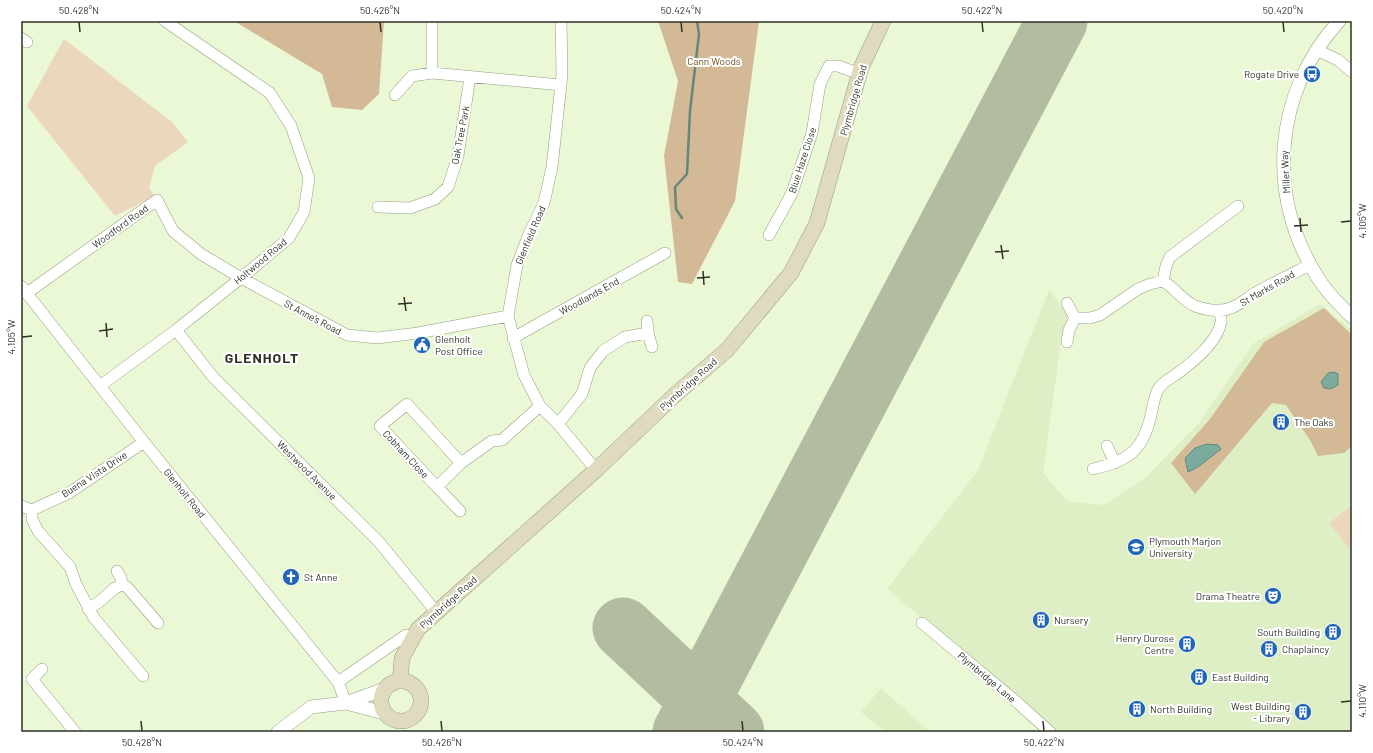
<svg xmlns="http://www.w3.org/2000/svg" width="1373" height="753" font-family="Barlow,sans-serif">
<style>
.built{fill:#dfefc5}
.green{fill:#ebd7be}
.forest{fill:#d4b997}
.water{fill:#7aab9e;stroke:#63877a}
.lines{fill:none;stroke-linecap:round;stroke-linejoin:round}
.stream{stroke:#63877a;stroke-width:2.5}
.runway{stroke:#b2bca0;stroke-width:61}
.minor-casing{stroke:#939f7f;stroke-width:12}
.tertiary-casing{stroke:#939f7f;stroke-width:14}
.secondary-casing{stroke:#939f7f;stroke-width:16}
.minor{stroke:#fff;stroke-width:11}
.tertiary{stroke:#fff;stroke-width:13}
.secondary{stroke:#e0dbbe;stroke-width:15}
.ticks{fill:none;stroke:#2d3225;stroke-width:1.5}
.labels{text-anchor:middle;stroke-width:4;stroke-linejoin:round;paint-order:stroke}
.park-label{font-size:10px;fill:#714c15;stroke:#fff}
.poi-label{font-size:10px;fill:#2d3225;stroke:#fff;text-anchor:start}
.street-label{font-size:10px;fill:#2d3225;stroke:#fff}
.district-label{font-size:14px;font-weight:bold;letter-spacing:1px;fill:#2d3225;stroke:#fff}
.neatline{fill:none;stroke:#2d3225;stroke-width:1.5}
.ticks-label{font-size:10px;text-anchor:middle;fill:#2d3225}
</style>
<rect width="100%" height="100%" fill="#ebf8d5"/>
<path class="built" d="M1049,290L1070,317L1061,341L1043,473L1067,501L1104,505L1144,479L1198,424L1254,343L1320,304L1352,330V732H1058L887,589L978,470Z
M881,688L930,732H886L861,712Z"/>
<path class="green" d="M64,39L172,122L188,142L155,166L149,188L155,196L115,216L27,106Z
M1352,505V552L1329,523Z"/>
<path class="forest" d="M234,21H384L379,94L362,110L332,107L322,74Z
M658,21H759L735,201L692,284L678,282L664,156L678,81Z
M1324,308L1352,335V446L1344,453L1318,456L1310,440L1286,405L1272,403L1195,494L1171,463L1210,419L1264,342Z"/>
<path class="water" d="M1334,372L1338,374V385L1331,389L1324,388L1321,382L1328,373Z
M1207,444L1218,445L1221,449L1198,467L1188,472L1185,458L1195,448Z"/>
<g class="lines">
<path class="stream" d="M682,218L676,209L675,187L687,174L690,111L699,34L697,21"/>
<path class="runway" d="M623,628L734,732
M683,732L1057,21"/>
<defs>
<path id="minor" d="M432,21V73
M561,21L562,75L552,167L544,203L529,234L517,265L508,316L524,375L540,406L558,424L596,470
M21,38L27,42
M1317,50L1338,60L1352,72
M395,95L412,76L432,73L561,85
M378,207L410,208L435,199L448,187L458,156L470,77
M769,235L792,193L812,133L820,84L829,66H838L860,74
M1163,281L1166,266L1170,257L1238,206
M21,286L144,442L338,682L346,703
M27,293L157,200L173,231L201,254L241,278L347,335L377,338L418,333L508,316
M1067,303L1075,318
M647,321L648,333L652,347
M176,330L213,377L379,542L437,613
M513,338L665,253
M1067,342L1069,330L1075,318H1090L1100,315L1138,289L1150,284L1163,281C1175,288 1183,301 1195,306C1206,310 1220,312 1231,308C1240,305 1247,298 1255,293C1273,283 1292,274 1310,265
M100,386L176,330L241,278L289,238L304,212L309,178L291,126L270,93L165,21
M558,424L582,394L590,368L603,351L625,337L648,333
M1107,446L1115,463
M461,463L407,404L380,426L437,487L461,463L492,441L502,440L540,406
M1093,469C1128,461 1143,451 1151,415C1153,406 1154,396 1159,388C1164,381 1171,378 1178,373C1193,362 1218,341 1221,322C1222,319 1220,314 1219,310
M437,487L460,511
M21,506L32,510L69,493L144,442
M32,510V519L38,531L70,567L76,584L94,618L143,676
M117,571L121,578L122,585L127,587L158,623
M88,609L99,602L115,588L122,585
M922,623L1019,704L1050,732
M42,669L32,679L75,732
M338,682L406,635"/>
<path id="tertiary" d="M1339,21C1273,94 1266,196 1318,278C1327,293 1340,305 1352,317
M346,703L384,713
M278,732L311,707L346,703L384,689"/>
<path id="secondary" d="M400,681L402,658L418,629L596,470L676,394L727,350L791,273L817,223L861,68L883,21
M381 701a20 20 0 1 1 40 0a20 20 0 1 1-40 0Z"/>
</defs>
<use href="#minor" class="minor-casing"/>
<use href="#tertiary" class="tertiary-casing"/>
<use href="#secondary" class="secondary-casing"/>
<use href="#minor" class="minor"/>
<use href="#tertiary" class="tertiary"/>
<use href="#secondary" class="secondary"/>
</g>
<path class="ticks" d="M79,22L80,32M380,22L381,32M681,22L682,32M982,22L983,32M1283,22L1284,32M1300,218L1301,232M1341,222L1351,221M1294,226L1308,225M1001,245L1003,259M995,252L1009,251M703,271L704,285M697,278L710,277M404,297L406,311M398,304L412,303M106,323L107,337M99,331L113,329M22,337L32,336M1341,702L1351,701M141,721L142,731M441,721L442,731M742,721L743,731M1043,721L1044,731"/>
<defs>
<symbol id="bus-disc" viewBox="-11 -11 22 22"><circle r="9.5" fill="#2166b6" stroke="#fff"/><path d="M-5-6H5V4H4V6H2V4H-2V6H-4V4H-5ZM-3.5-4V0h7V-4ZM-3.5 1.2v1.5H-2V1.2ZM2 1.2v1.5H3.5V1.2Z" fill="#fff"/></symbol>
<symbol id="civic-disc" viewBox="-11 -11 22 22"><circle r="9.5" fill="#2166b6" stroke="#fff"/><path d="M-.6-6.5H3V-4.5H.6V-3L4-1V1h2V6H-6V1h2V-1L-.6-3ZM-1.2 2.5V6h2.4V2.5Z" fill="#fff"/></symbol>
<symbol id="building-disc" viewBox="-11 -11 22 22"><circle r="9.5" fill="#2166b6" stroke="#fff"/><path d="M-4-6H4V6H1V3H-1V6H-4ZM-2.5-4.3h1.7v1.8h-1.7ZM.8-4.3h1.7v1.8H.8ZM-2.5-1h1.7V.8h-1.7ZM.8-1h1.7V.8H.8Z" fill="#fff"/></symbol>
<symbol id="university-disc" viewBox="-11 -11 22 22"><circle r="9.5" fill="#2166b6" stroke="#fff"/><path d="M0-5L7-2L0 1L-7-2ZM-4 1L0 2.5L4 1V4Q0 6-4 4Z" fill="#fff"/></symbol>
<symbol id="church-disc" viewBox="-11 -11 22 22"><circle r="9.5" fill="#2166b6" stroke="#fff"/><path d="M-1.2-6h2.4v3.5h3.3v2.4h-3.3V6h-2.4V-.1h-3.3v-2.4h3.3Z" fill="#fff"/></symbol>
<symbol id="theatre-disc" viewBox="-11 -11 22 22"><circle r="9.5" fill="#2166b6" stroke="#fff"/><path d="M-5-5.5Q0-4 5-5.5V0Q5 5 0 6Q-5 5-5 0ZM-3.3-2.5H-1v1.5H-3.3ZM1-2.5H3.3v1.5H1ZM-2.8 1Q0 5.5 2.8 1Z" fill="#fff"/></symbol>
</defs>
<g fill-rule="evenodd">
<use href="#bus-disc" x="1302" y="64" width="20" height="20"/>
<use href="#civic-disc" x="412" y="335" width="20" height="20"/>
<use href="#building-disc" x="1271" y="412" width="20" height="20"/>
<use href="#university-disc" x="1126" y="537" width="20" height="20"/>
<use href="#church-disc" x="281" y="567" width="20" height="20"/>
<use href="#theatre-disc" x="1263" y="586" width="20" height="20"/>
<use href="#building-disc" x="1031" y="610" width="20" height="20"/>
<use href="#building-disc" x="1323" y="622" width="20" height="20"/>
<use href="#building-disc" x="1177" y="634" width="20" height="20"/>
<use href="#building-disc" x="1259" y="639" width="20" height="20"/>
<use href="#building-disc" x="1189" y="667" width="20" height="20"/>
<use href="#building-disc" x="1127" y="699" width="20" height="20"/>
<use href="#building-disc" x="1293" y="702" width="20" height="20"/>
</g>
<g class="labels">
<g class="park-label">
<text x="714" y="65">Cann Woods</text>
</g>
<g class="poi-label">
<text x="1299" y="78" text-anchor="end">Rogate Drive</text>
<text x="435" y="343">Glenholt<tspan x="435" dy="12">Post Office</tspan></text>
<text x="1294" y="426">The Oaks</text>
<text x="1149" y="545">Plymouth Marjon<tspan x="1149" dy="12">University</tspan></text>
<text x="304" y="581">St Anne</text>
<text x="1260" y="600" text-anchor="end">Drama Theatre</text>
<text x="1054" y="624">Nursery</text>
<text x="1320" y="636" text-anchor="end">South Building</text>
<text x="1174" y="642" text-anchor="end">Henry Durose<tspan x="1174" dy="12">Centre</tspan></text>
<text x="1282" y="653">Chaplaincy</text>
<text x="1212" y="681">East Building</text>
<text x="1290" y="710" text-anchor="end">West Building<tspan x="1290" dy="12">- Library</tspan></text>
<text x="1150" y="713">North Building</text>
</g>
<g class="street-label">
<text transform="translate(853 100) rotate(-74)" y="4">Plymbridge Road</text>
<text transform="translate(460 135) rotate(-79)" y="4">Oak Tree Park</text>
<text transform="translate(802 160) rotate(-72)" y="4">Blue Haze Close</text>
<text transform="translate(1285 172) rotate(-93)" y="4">Miller Way</text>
<text transform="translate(120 226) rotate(-36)" y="4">Woodford Road</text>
<text transform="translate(530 235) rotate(-67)" y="4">Glenfield Road</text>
<text transform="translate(260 261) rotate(-40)" y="4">Holtwood Road</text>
<text transform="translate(1267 288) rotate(-30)" y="4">St Marks Road</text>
<text transform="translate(589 296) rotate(-29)" y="4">Woodlands End</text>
<text transform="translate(313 317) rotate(28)" y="4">St Anne's Road</text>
<text transform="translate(688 384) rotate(-42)" y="4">Plymbridge Road</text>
<text transform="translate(406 454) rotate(47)" y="4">Cobham Close</text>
<text transform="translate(307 470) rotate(45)" y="4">Westwood Avenue</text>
<text transform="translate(94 474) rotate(-33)" y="4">Buena Vista Drive</text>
<text transform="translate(185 493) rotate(51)" y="4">Glenholt Road</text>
<text transform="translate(448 602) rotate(-42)" y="4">Plymbridge Road</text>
<text transform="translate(987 677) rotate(40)" y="4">Plymbridge Lane</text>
</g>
<g class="district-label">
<text x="262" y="363">GLENHOLT</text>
</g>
</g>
<rect width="1373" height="753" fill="none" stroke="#ffffff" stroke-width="44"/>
<rect x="22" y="22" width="1329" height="709" class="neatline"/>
<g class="ticks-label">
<text x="79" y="14">50.428°N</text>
<text x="380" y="14">50.426°N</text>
<text x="681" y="14">50.424°N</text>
<text x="982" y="14">50.422°N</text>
<text x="1283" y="14">50.420°N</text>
<text transform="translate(1362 221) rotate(-90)" y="4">4.105°W</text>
<text transform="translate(11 337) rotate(-90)" y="4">4.105°W</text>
<text transform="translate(1362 701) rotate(-90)" y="4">4.110°W</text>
<text x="142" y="746">50.428°N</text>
<text x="442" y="746">50.426°N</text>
<text x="743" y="746">50.424°N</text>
<text x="1044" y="746">50.422°N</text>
</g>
</svg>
